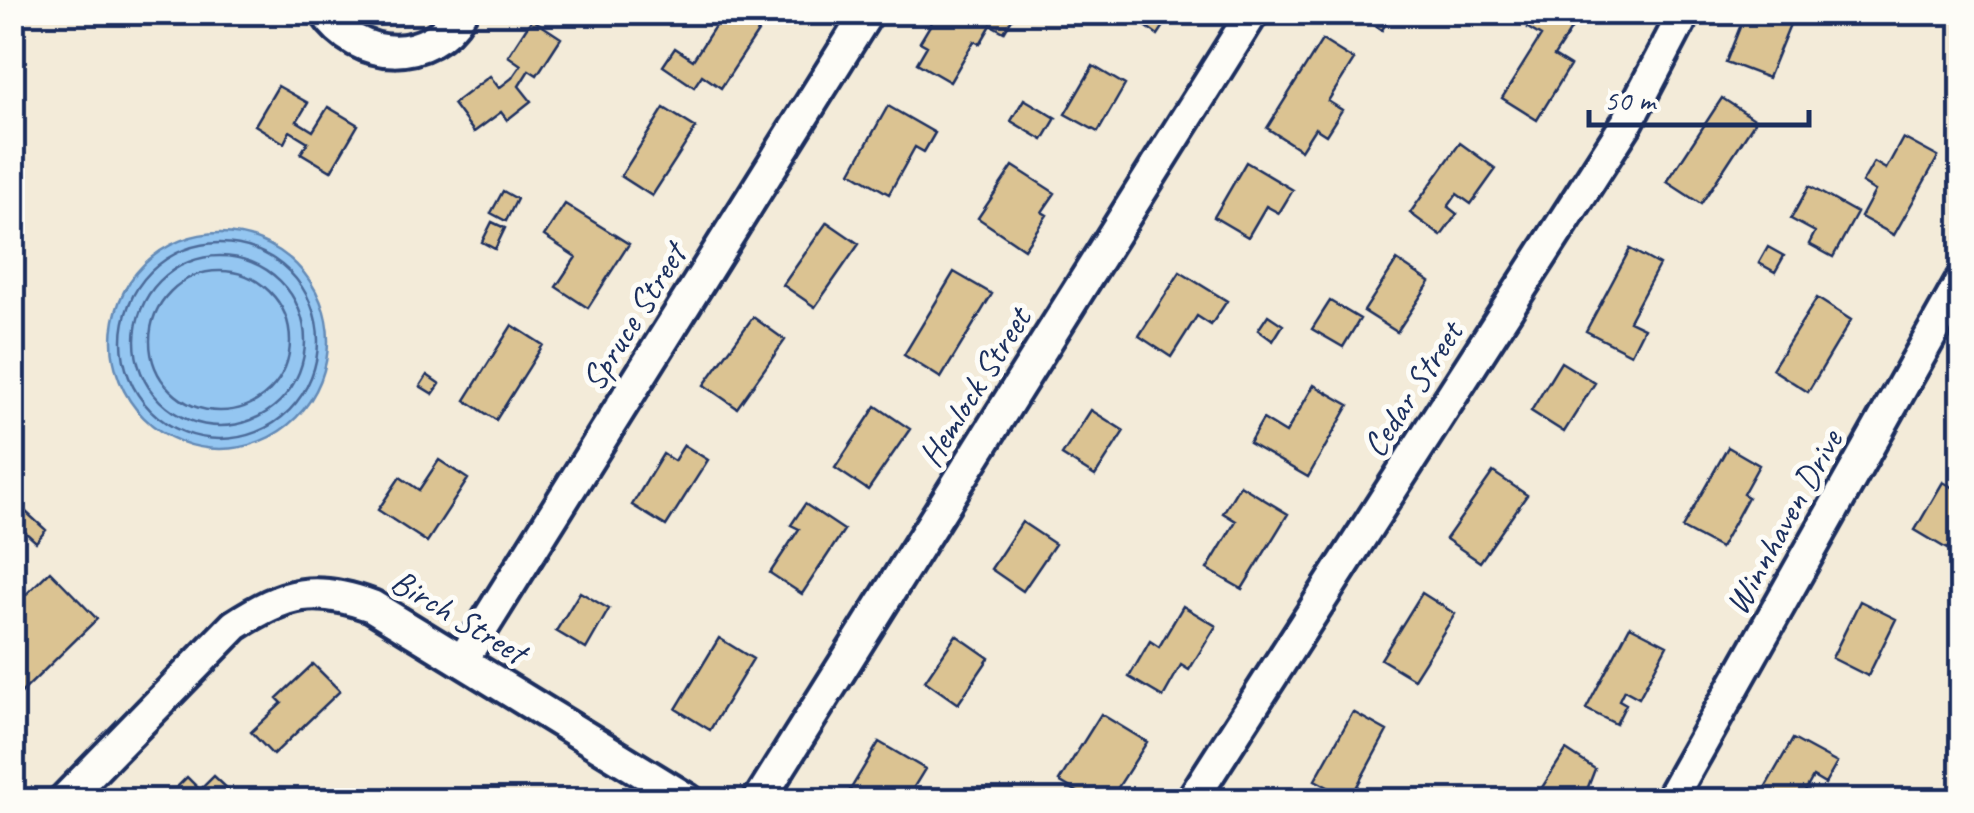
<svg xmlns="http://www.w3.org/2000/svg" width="1974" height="813" font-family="Caveat,sans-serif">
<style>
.water{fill:#94c6f1;stroke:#648ab6;stroke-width:2.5}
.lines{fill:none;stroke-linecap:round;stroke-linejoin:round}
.shore{stroke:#4b6b99;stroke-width:2.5}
.building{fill:#dbc392;stroke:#1b2f5e;stroke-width:2.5}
.street-casing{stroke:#1b2f5e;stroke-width:38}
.street{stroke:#fdfcf7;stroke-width:30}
.labels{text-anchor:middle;stroke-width:10;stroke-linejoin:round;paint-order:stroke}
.street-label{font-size:35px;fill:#1b2f5e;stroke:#fdfcf7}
</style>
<rect width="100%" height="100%" fill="#f3ebd9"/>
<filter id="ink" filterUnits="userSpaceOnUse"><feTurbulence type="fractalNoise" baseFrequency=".01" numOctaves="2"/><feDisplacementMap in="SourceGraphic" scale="20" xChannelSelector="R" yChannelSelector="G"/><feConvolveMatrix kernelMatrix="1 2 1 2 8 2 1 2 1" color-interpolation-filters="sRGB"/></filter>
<g filter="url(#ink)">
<path class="water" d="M112 341a108 108 0 1 1 216 0a108 108 0 1 1-216 0Z"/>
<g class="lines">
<path class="shore" d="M122 341a98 98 0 1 1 196 0a98 98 0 1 1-196 0Z
M135 341a85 85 0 1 1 170 0a85 85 0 1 1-170 0Z
M150 341a70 70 0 1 1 140 0a70 70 0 1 1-140 0Z"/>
</g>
<path class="building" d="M198,12H238V15L199,21Z
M724,12H742L762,26L721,88L702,75L694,87L663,66L675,48L693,60Z
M938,12H1016L1004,32L991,25L980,44L974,41L950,82L917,63L927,46L920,42Z
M1126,12H1173L1158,35Z
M1353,12H1393L1382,30Z
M1537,12H1554L1574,25L1554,56L1570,66L1537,120L1502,98L1541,36L1528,28Z
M1746,12H1795L1768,78L1726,62Z
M532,19L561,38L537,75L529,70L519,86L531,101L507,120L501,112L474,132L453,104L490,76L499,88L512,78L521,65L508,56Z
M1322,40L1354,60L1328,101L1342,110L1326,135L1315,128L1301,150L1267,128Z
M1093,66L1125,85L1098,132L1065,114Z
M278,86L308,103L297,121L313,131L328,107L358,125L331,171L301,153L308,142L290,131L284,143L255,125Z
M1722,98L1756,120L1701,204L1667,182Z
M1024,99L1056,118L1043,140L1011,121Z
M888,106L935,133L924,152L915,147L889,194L851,172Z
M664,108L696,128L652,196L621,176Z
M1903,138L1938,157L1894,235L1861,217L1875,191L1862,183L1874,162L1886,169Z
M1460,143L1496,169L1471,204L1457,194L1448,207L1457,214L1441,236L1410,213Z
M1246,162L1293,190L1279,213L1266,206L1248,237L1214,217Z
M1013,166L1055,193L1042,212L1047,215L1024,249L978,218Z
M1809,186L1857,213L1833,257L1809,244L1815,232L1791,219Z
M503,191L517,199L506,221L491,213Z
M565,204L629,244L588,308L556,287L576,257L544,236Z
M492,222L505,228L495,249L482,242Z
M827,222L859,244L815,307L783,285Z
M1768,247L1784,256L1775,272L1759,263Z
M1630,249L1659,265L1629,321L1644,328L1631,354L1586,331Z
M1397,260L1430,282L1397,332L1364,311Z
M954,272L992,294L941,378L904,355Z
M1180,272L1227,301L1211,325L1197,316L1171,357L1139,336Z
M1817,298L1851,320L1808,392L1772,369Z
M1330,301L1360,319L1343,347L1312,329Z
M1268,315L1283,325L1273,341L1258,330Z
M753,317L785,340L737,408L704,385Z
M512,325L543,345L496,420L465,400Z
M1561,362L1595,383L1564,432L1531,411Z
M427,375L440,384L433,394L420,386Z
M1314,385L1349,405L1308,477L1249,443L1263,419L1286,433Z
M876,406L910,429L868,490L835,468Z
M1091,410L1124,431L1095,476L1062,455Z
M684,445L708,460L666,526L632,505L663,454L674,461Z
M1728,447L1759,465L1743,494L1748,497L1720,548L1682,528Z
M439,460L468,479L427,542L378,510L400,477L419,490Z
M1493,472L1527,495L1480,562L1446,539Z
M1943,482L1962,492V523L1947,549L1915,530Z
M1240,485L1288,514L1242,589L1207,569L1236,521L1223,513Z
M805,504L844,530L802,594L770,573L799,529L791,525Z
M26,512L46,530L36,542L15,523Z
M1022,522L1055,544L1023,591L991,569Z
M50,571L97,619L12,702V608Z
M580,592L609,609L586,649L556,631Z
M1422,593L1455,614L1414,679L1381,659Z
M1860,601L1896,619L1868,676L1832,658Z
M1183,606L1216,626L1189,670L1181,665L1163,697L1129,677L1150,641L1159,647Z
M1630,626L1667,645L1639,698L1624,690L1619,700L1626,704L1616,724L1586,709Z
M956,635L989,658L958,704L925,681Z
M719,638L753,659L710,730L676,709Z
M313,664L340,691L273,755L251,732L282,703L277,698Z
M1353,712L1387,731L1350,799L1315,780Z
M1101,714L1147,742L1110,800H1091L1059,781Z
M1793,739L1837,763L1825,784L1813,777L1800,800H1758Z
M879,742L925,769L906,800H855L847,795Z
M1566,750L1595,769L1583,800H1534Z
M214,776L230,791L221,800H164L187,777L200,790Z
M387,788L405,800L409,796L416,800H378Z"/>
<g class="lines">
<defs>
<path id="street" d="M325,12C358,62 429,65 461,12
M462,661L868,12
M64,800L235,625C286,592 315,585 372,606L688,800
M759,800L1253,12
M1192,800L1628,121L1685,12
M1670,800L1962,280"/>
</defs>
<use href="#street" class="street-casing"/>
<use href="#street" class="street"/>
</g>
</g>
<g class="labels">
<g class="street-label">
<text transform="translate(633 317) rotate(-58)" y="12">Spruce Street</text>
<text transform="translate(974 387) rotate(-58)" y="12">Hemlock Street</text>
<text transform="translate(1412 389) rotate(-57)" y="12">Cedar Street</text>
<text transform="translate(1783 522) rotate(-61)" y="12">Winnhaven Drive</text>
<text transform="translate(459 616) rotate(31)" y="12">Birch Street</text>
</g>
</g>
<rect width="1974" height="813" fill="none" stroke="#fdfcf7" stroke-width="50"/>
<rect x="25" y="25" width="1924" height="763" fill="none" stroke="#1b2f5e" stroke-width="4" filter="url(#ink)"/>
<path d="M1589 110v15h220v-15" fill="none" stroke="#1b2f5e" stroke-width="5"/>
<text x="1604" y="110" font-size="30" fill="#1b2f5e" stroke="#fdfcf7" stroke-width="8" paint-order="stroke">50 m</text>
</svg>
